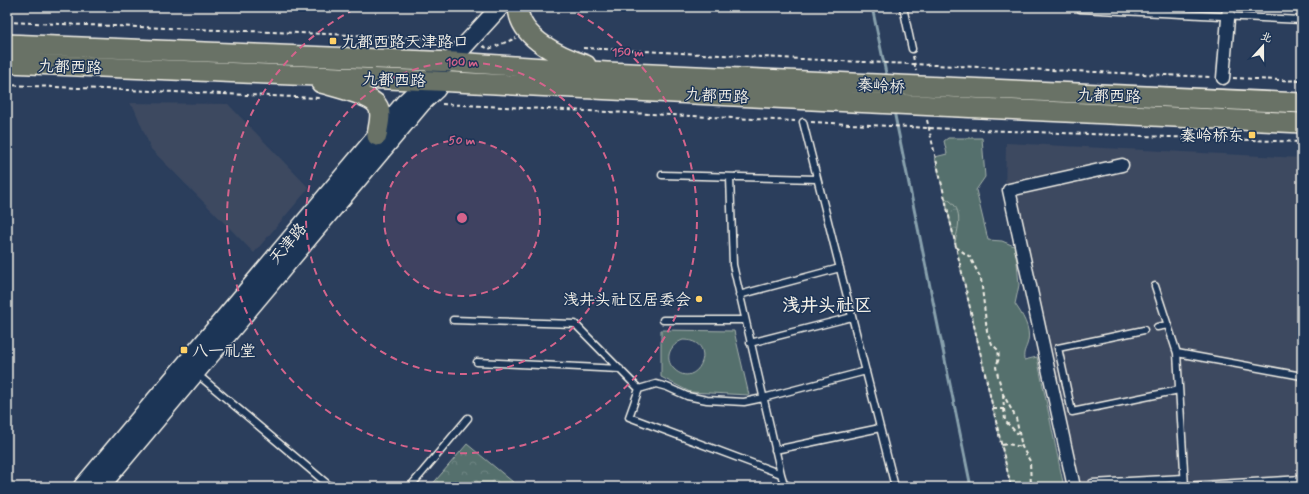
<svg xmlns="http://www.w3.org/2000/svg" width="1309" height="494" font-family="Mynerve,'LXGW WenKai TC',sans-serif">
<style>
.built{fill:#3c4961}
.grass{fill:#55706d;stroke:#a4b0aa;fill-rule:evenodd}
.park{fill:url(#park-crowns);stroke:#a4b0aa}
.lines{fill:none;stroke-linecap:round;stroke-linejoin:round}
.stream{stroke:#88a1ad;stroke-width:3}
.service-casing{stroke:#f4f1e8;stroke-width:9}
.minor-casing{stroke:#f4f1e8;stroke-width:15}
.secondary-casing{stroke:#f4f1e8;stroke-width:20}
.primary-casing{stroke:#f4f1e8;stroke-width:22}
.path{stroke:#f4f1e8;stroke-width:2;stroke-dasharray:4 3;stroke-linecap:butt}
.service{stroke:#1d3557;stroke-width:6}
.minor{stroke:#1d3557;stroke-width:12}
.secondary{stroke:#1d3557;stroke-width:17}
.primary{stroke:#697266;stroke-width:19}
.ring{fill:none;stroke:#d4648c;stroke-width:2;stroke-dasharray:7 5}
.poi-dot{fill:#ffd166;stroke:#1d3557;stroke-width:1.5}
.labels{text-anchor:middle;stroke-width:3;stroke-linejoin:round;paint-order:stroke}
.poi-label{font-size:16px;fill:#f4f1e8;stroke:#1d3557;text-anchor:start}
.street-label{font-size:16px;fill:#f4f1e8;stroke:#1d3557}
.quarter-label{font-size:18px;font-weight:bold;fill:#f4f1e8;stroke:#1d3557}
.centre{fill:#d4648c;stroke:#1d3557;stroke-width:2}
.ring-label{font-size:12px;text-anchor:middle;font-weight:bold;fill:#d4648c;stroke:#1d3557;stroke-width:3;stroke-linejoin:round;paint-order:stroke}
</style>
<defs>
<pattern id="park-crowns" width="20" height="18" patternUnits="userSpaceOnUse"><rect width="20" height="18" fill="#55706d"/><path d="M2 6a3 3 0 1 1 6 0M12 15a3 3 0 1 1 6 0" fill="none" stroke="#6e8582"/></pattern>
</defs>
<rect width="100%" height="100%" fill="#2b3e5c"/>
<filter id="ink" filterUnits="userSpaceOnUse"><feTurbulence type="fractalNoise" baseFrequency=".025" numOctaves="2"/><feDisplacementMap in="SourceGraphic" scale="8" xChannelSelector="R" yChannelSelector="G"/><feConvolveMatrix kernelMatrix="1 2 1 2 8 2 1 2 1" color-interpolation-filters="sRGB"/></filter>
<g filter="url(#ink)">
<path class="built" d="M129,103L228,104L309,188L254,253L151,149L134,108Z
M1006,143L1302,158V487H1066L1005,196Z"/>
<path class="grass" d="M948,138H982L985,177L976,190L988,240L1002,241L1014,246L1017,262L1019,285L1015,304C1022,314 1031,328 1028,341C1026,350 1023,350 1024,360L1037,357L1064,487H1011L935,157L947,154L944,141Z
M661,330L734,331L749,395L690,392L661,377ZM683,340C721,340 697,392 674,369C663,358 671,344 683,340Z"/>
<path class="park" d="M945,198C964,207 959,225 955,242Z
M467,444L519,487H430Z"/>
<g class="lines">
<path class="stream" d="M872,7L887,78
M894,111L971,487"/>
<defs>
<path id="service" d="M903,7L912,49
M1080,9L1302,20
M803,122L895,487
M662,175L817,179
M1155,286L1177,353L1185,487
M739,295L840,268
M453,320L575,324L639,389L629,417L781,474L733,265L730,177
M663,320H745
M1157,327L1168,325
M1144,330L1058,348L1072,412L1179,390
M750,343L852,317
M1177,353L1302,376
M477,362L620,369
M197,374L331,487
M639,389L656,384L667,387L687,396L707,400L744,402L763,398L866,371
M775,450L880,428
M781,474L784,484L792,487
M1092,483L1184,478
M1184,486L1302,479
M410,487L468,418"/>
<path id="minor" d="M1223,78L1229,7
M1074,487L1009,190L1122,165"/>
<path id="secondary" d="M82,487L405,102L457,54L500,7
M100,487L422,103L437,89"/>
<path id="primary" d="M518,7C519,39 562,57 586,65
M7,44L454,62L607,72L1302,103
M7,63L435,81L852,102L1302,123
M321,83C334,87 370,95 377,105C383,113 378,126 377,136"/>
</defs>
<use href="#service" class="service-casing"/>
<use href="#minor" class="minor-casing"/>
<use href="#secondary" class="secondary-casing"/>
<use href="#primary" class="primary-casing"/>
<path class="path" d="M7,22L379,36L451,40
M483,46L489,49L516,38
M583,48L841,61L1212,77
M913,56L916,71
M1233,78L1302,81
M7,85L319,98
M442,104L795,121
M927,120L1011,487
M811,122L929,128L1302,142
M956,247L970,257L981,279L987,331L992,344L998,350L999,358L996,367L998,376L1003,394L1016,418L1022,447L1030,461L1031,487
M1003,395L1005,421L1018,434
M993,409H1004
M1002,445L1008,444L1022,447"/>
<use href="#service" class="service"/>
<use href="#minor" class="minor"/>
<use href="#secondary" class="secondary"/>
<use href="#primary" class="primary"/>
</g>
</g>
<circle cx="462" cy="218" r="78" fill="#d4648c" fill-opacity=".12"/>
<g class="ring">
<circle cx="462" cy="218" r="78"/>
<circle cx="462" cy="218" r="156"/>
<path d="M567 8A235 235 0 1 1 357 8"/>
</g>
<g class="poi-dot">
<rect x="329" y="37" width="8" height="8" rx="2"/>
<rect x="1248" y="131" width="8" height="8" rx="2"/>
<circle cx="699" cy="299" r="4"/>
<rect x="180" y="346" width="8" height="8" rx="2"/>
</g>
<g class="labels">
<g class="poi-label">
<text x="341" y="47">九都西路天津路口</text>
<text x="1244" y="141" text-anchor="end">秦岭桥东</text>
<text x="691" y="305" text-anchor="end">浅井头社区居委会</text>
<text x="192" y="356">八一礼堂</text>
</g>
<g class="street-label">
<text transform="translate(70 66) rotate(2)" y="6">九都西路</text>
<text transform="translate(394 79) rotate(2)" y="6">九都西路</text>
<text transform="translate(881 85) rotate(3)" y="6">秦岭桥</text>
<text transform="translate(717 95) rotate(3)" y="6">九都西路</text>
<text transform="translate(1109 95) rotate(2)" y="6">九都西路</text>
<text transform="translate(287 243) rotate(-50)" y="6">天津路</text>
</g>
<g class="quarter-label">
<text x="827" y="311">浅井头社区</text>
</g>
</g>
<circle cx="462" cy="218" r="6" class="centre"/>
<g class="ring-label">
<text x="628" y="56">150 m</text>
<text x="462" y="66">100 m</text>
<text x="462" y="144">50 m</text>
</g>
<rect width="1309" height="494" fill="none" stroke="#1d3557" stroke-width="24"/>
<rect x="12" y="12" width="1285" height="470" fill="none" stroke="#f4f1e8" stroke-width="1.5" filter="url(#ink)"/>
<g transform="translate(1263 46) rotate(21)" stroke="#1d3557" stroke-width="3" paint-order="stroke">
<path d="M0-3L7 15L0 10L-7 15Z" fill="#f4f1e8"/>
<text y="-6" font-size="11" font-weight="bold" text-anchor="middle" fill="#f4f1e8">北</text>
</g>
</svg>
